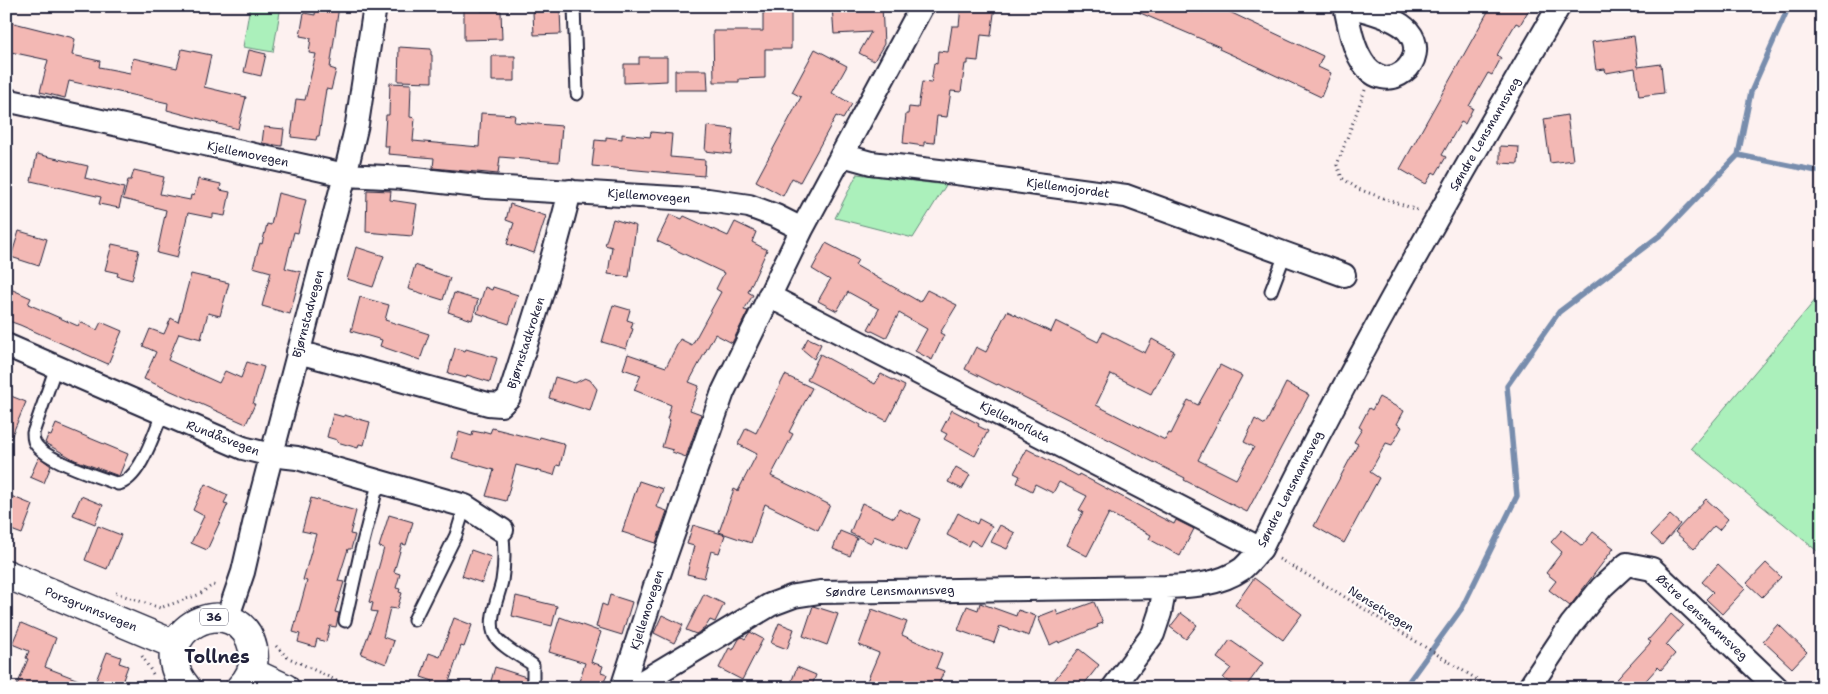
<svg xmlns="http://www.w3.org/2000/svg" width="1828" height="694" font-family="'Shantell Sans',sans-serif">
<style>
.green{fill:#abf0bb;stroke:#66897b}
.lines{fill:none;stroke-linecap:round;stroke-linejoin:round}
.stream{stroke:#788dad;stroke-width:5.5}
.building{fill:#f3b8b4;stroke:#22223b}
.service-casing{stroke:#22223b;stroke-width:15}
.minor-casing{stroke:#22223b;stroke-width:26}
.trunk-casing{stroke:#22223b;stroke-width:31}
.path{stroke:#22223b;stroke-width:3;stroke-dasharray:1 4;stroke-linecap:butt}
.service{stroke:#fff;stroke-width:11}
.minor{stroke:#fff;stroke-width:22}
.trunk{stroke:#fff;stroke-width:28}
.labels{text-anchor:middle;stroke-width:4;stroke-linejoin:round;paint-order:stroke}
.shield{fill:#fff;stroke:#646476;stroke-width:1}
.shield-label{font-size:11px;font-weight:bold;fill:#22223b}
.street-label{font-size:12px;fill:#22223b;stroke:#fff}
.district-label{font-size:18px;font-weight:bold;fill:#22223b;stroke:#fff}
</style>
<rect width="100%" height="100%" fill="#fdf1f0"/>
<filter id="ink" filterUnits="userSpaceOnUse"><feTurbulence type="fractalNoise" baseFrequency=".02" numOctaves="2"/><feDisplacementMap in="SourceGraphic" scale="10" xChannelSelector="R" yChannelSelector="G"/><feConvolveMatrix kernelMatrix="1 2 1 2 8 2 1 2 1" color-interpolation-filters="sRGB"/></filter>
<g filter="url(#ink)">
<path class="green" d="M250,6H281L273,52L243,47Z
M857,174L946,185L913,238L835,218Z
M1822,292V555L1691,448Z"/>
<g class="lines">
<path class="stream" d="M1738,155L1822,172
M1404,688L1462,608L1517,496L1507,386L1559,312L1663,233L1738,155L1751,92L1789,6"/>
</g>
<path class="building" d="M316,6H339L330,68L336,70L331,90L326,89L319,136H317L316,140L291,137L296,99L305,100L316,54L309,53L311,38L300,36L304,13L315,15Z
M832,6H882L884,44L874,61L859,53L871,32L834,34Z
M961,6H995L991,36L981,35L978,61L968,60V64H965L961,92L951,91L947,117L937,116L934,143L924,142V146L903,143L906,114H908L909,107L918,108L922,82L931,83L934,63L937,64L938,51L948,52L952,26H959Z
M1124,6H1188L1203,12L1206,6H1217L1323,56L1318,67L1331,73L1321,97L1241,59L1219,49L1220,47Z
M1491,6H1531L1520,25L1516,23L1497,55L1501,58L1492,75L1488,73L1469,106L1473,108L1465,124L1461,122L1442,155L1446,157L1436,174L1433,172L1426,184L1400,169Z
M481,8V11H501L502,39L464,40V9Z
M560,11L561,34L534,35L533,12Z
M768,12H791V49H765V78L739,79V82H714L713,31H763V13Z
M6,21L70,37L75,39L72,55L100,61L99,67L130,73L133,58L177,68L182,49L211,55L204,87L246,97L238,129L167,110L168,103L69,81L65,98L40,92L48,60L6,51Z
M1634,36L1638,67L1661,64L1664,93L1639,96L1635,68L1606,73L1605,69L1596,70L1592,42Z
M399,47L431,49V55H432V82L398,81Z
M815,49L847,66L832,93L852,104L843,119L836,116L800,182L792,178L783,196L756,181L801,97L792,92Z
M249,50L266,54L261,76L244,72Z
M492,56H515V81H492Z
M639,57H667V81L624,83V64H639Z
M675,70H707L708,90H675Z
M390,83L411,84L410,117L415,118L413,141L479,147L481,113L515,115L514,122L562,126L559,162L500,157L498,174L433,168L434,158L388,154L389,146H384L386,115H389Z
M1567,115L1573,160L1550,163L1544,119Z
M707,126L733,129L731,154L705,151Z
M264,127L284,129L282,146L262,143Z
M651,132L672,134L670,157L705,160L704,176L592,166L595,140L606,141V137L622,139V134L650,137Z
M1500,146L1519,147L1518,164L1500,163Z
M37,154L88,166L85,178L124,188L119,208L99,204L101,197L31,181Z
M134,170L164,177L160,194L190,200L191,195L194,196L198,179L221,184L220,190L230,192L225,216L213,214V218L188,213L177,258L157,253L166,210L123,199L128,180H131Z
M367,190L391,191L390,200L417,204L412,236L366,232Z
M278,193L306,200L298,233L294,232L285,268L301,272L290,314L262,306L271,272L253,267L260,243L262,244L267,224L271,225Z
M510,204L546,216L534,253L507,244L514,223L506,220Z
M670,214L682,219L684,216L728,236L735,222L756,232L752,242L767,250L748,292L753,295L744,310L748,311L732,343L715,334L689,382L699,386L690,410L701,414L686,457L672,452L673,450L662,447L670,420L667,419L671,405L634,390L641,375L623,369L628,354L666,367L680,339L692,345L721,292L716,289L724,273L657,241Z
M613,219L636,226L629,277L608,274L612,247L605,245Z
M19,231L47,239L39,266L11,257Z
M826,243L858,260L855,265L920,302L927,290L957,305L940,333L944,335L932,360L915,351L927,329L899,313L886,338L868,329L879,309L848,292L837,311L818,301L830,280L812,269Z
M112,244L139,250L132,280L117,276L118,273L105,270Z
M356,247L384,256L373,287L347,279Z
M415,265L450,278L443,300L408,289Z
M191,274L229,283L220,316L208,313L201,339L179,333L168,360L219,383L225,371L241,378L247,362L264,367L253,404H255L246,424L144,379L156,352L143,346L150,329L164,334L171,318L178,322Z
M6,287L31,298L28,304L78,326L80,322L97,330L101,322L122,331L108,364L20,325L6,320Z
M485,287L492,290L493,287L518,295L509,324L477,313Z
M454,293L478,300L472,320L448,312Z
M360,297L389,305L385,320L429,334L420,360L380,346L382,340L351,331Z
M613,305L630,310L627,320L633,322L631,328L633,329L626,349L602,342Z
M1007,311L1051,332L1056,321L1098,342L1103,332L1145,353L1152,339L1174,351L1155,388H1154L1151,394L1111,374L1096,405L1165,440L1169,433L1171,434L1188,400L1198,405L1220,365L1242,376L1198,460L1236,479L1254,447L1244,442L1255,419L1265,425L1286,383L1309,395L1247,512L1184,480L1185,478L998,384L997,385L965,369L976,347L986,352Z
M808,338L821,344L814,359L802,349Z
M455,348L465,351L466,349L497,358L490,382L467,375L466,378L448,373Z
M820,354L875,384L881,374L905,386L887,421L807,380Z
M785,375L812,388L789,432L793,434L771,476L830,505L818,530L765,504L751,543L719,532L734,489L738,491L757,454L738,444L746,428L756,433Z
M555,377L575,383L585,378L590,380L597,389L590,411L549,398Z
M6,394L26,402L6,449Z
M1379,397L1404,411L1397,424L1402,427L1392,445L1386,443L1370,472L1379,478L1344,543L1314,526L1358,444L1354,442L1362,429L1359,427L1369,408L1372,410Z
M952,410L979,424L978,426L988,431L975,456L944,439L947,434L941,431Z
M333,414L344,417V415L370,422L364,445L359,444L358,448L337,442V440L327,437Z
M56,424L128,454L119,476L75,460L45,443L48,435L51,436Z
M492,428L539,440L540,437L562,443V444L565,445L560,466L557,465L554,475L516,465L506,501L486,496L494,470L452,458L459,432L472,436L473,431L483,433V431L490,433Z
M1027,449L1078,476L1079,474L1160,517L1174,524L1176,520L1194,529L1180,556L1149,539L1151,535L1109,513L1087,556L1066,545L1083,512L1079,510L1087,496L1059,482L1053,493L1035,484L1032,491L1017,483L1020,476L1014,473Z
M39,457L51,466L44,483L30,477Z
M956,467L970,475L962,489L948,482Z
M639,481L663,489L656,507L667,511L656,543L622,532Z
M205,484L228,495L224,503L228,504L207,550L191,543L204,516L193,510Z
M6,494L33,505L22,534L6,528Z
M81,496L103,505L95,524L73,515Z
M311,498L356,511L350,534L355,535L351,549H348L338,581L344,582L335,612L339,613L336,627L330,626L326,642L317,639L315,647L298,642L300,634L293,632L307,581L303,580L316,534L302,531Z
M1706,499L1728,519L1719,530L1714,526L1694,549L1675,532Z
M862,503L894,518L899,509L921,519L907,550L874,536L871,543L850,533Z
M958,513L977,524L979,519L992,526L981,546L971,540L968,546L947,535Z
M389,515L413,522L406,545L402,544L394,572L400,574L396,588L400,589L399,592L402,593L397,609L390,608L383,637L394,641L386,664L361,654L377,612L371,611L373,603L369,602L384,548L379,547Z
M1670,515L1680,524L1662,545L1651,535Z
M693,525L725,535L719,553L711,551L704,578L687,574L694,546L687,544Z
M1000,525L1015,533L1007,549L991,542Z
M98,526L121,535L107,569L85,560Z
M1562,530L1582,546L1593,532L1614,548L1570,606L1549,590L1556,581L1546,573L1562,552L1551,542Z
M840,531L857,538L850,556L833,549Z
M471,550L491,557L482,583L462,576Z
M1766,563L1781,577L1762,597L1747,583Z
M1718,564L1745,589L1722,614L1706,599L1713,592L1702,582Z
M1254,578L1302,614L1283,640L1235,605Z
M704,594L724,604L715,622L710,620L705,628L696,634L686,630Z
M610,595L632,602L622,635L596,627L602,604L607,606Z
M516,596L557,606L552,626L512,616Z
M1094,602L1103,623L1097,625L1098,627L1059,643L1058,641L1050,645L1038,617L1056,610L1058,615Z
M980,603L1016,616L1018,610L1036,616L1029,636L1000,626L994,643L958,630L967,606L978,610Z
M813,606L838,614L827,645L803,636Z
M872,609L907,622L902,635L942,653L936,668L944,671L937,688H864L879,653L859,645Z
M1181,613L1197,625L1186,639L1170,627Z
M1671,614L1683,625L1666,645L1675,654L1661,670L1658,667L1639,688H1609L1651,642L1648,640Z
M662,615L683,625L674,643L654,633Z
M560,617L601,632L591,662L603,666L601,672L607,674L602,688H577L585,663L549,652Z
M454,618L472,625L464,647L461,646L447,688H441L432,685L433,681L421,677L429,653L440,657Z
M21,623L56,638L45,667L94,686L107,652L121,657L119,663L128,666L120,688H16L28,659L26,658L29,651L12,644Z
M779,623L794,629L787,649L771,643Z
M1778,624L1807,652L1792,668L1763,641Z
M750,632L763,639L742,680L719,668L729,648L733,650L739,639L742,637L745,639Z
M1230,640L1263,663L1245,688H1237L1223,678L1231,668L1217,658Z
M1079,649L1099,665L1081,688H1048Z
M495,667L526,677V688H489Z
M797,667L816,675L811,688H789Z"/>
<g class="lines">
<defs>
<path id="service" d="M574,6L577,94
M1271,291L1285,254
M56,367L33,433C33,436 33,438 34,441C41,460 100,477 118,484C140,480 154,433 162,414
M502,530C505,549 505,562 502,581C499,596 488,618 494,634C499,646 522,657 533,665V688
M414,620L456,535L465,506
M345,621L360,554L379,480"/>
<path id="minor" d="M1345,6C1349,24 1352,45 1362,61C1386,101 1433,60 1408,31C1396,17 1370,13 1353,6
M6,100L345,175L406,178L487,187L708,200L749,206L776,216L802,229L723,392L657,580L622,688
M842,155L871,163L956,173L1126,196L1344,275
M802,229L922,6
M769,296L1261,549
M6,345L243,448L271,455L297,458L465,506L502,530
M298,352L488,404L501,405L509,397C531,329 553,261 570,191
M227,619L243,572L258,507L345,175L357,124L375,6
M632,688L770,605L794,596L820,592L1165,587C1191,586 1219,585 1242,569C1249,563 1255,555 1261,549C1351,363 1456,185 1559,6
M1113,688L1153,634L1160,613L1165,587
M1529,688L1571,625L1602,587L1627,564L1652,569L1777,688"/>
<path id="trunk" d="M6,574L176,645
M251,672L285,688
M187,688C138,630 239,585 253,649C256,664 250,678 240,688"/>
</defs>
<use href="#service" class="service-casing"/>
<use href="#minor" class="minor-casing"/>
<use href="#trunk" class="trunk-casing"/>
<path class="path" d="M1365,90L1337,165L1342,178L1358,189L1420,211
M1279,559L1332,589L1491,688
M116,593L160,608L198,595L213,585L217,586
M276,646L287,657L352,688
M142,656L153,674"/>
<use href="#service" class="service"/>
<use href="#minor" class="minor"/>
<use href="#trunk" class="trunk"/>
</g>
</g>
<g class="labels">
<rect class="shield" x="200" y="608.5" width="28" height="17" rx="4"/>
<g class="shield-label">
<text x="214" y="621">36</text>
</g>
<g class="street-label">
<text transform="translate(1485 134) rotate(-60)" y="4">Søndre Lensmannsveg</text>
<text transform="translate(248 154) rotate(12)" y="4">Kjellemovegen</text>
<text transform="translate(1068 188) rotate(8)" y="4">Kjellemojordet</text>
<text transform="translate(649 196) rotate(4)" y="4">Kjellemovegen</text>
<text transform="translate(308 314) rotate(-75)" y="4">Bjørnstadvegen</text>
<text transform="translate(526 343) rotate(-72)" y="4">Bjørnstadkroken</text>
<text transform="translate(1015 422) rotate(27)" y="4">Kjellemoflata</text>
<text transform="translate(223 438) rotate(21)" y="4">Rundåsvegen</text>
<text transform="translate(1290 489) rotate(-63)" y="4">Søndre Lensmannsveg</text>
<text transform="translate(890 591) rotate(-1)" y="4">Søndre Lensmannsveg</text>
<text transform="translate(91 609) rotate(22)" y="4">Porsgrunnsvegen</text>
<text transform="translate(1381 609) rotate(32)" y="4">Nensetvegen</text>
<text transform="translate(647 610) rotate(-72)" y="4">Kjellemovegen</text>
<text transform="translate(1702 617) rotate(43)" y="4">Østre Lensmannsveg</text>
</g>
<g class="district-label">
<text x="217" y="663">Tollnes</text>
</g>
</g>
<rect width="1828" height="694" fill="none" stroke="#fff" stroke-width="25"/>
<rect x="12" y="12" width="1803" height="669" fill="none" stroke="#22223b" stroke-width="2" filter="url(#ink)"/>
</svg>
